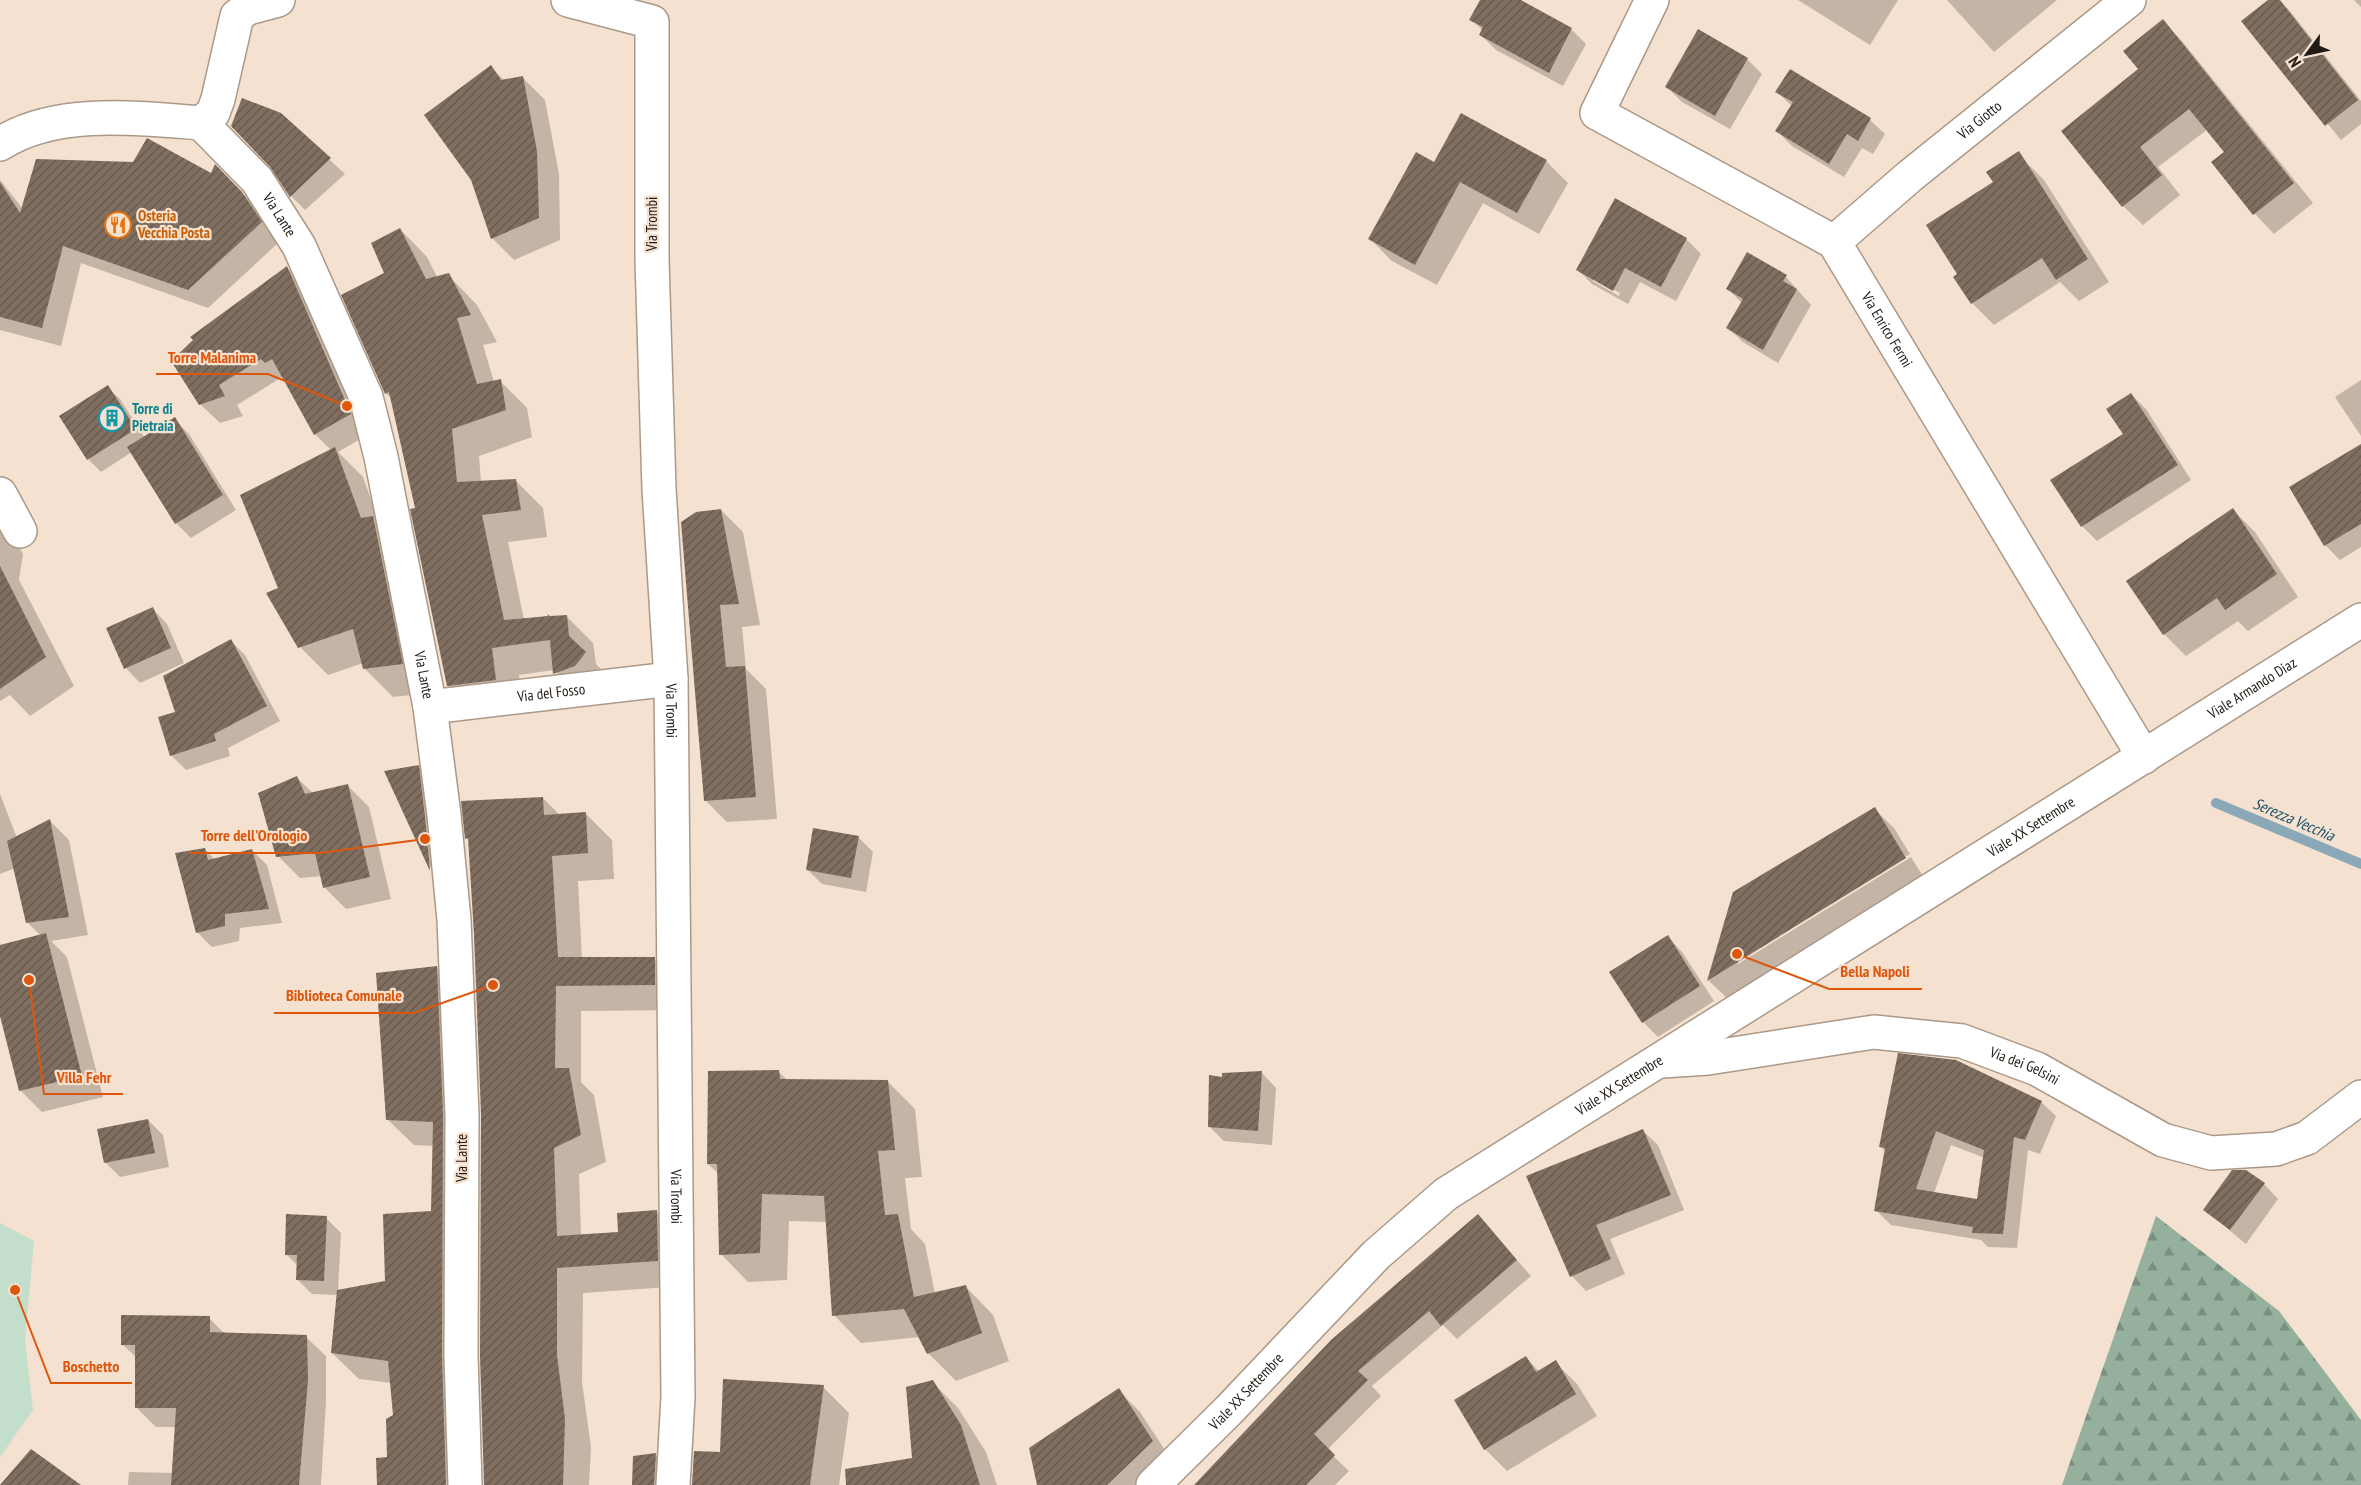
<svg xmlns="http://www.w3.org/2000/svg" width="2361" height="1485" font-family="'PT Sans Narrow',sans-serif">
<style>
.forest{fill:url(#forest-firs)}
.park{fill:#c3decb}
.shadow{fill:#0003;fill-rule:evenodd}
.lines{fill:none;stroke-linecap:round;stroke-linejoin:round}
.stream{stroke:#8aa8b8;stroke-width:10}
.building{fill:url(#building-hatch);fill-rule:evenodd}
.minor-casing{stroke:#aa9989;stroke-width:36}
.minor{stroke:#fff;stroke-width:33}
.labels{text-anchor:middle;stroke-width:4.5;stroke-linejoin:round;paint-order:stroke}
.street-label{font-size:15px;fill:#211a14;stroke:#f4e1d0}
.food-label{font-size:15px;font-weight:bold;fill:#c56008;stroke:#f4e1d0;text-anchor:start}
.culture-label{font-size:15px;font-weight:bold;fill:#0d838f;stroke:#f4e1d0;text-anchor:start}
.water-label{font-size:16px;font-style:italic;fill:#1a516b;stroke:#f4e1d0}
.leader{fill:none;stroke:#de560c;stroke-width:2}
.callout-dot{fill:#de560c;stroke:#f4e1d0;stroke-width:2}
.callout-label{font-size:16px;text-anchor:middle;font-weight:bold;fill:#de560c;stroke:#f4e1d0;stroke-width:4.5;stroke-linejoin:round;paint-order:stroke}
</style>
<defs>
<pattern id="forest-firs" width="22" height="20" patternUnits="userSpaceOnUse" patternTransform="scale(1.5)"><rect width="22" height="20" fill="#95b19e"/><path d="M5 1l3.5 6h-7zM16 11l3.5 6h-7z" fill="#798f80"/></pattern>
<pattern id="building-hatch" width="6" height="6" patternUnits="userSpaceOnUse" patternTransform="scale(1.5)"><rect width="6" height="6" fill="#806f61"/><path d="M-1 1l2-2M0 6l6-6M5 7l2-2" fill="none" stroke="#685a4f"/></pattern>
</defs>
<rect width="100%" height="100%" fill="#f4e1d0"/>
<path class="forest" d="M2156,1216L2279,1311L2361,1420V1485H2062Z"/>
<path class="park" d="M0,1223L34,1241L25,1340L33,1410L0,1457Z"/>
<path class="shadow" d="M1481,0H1517L1571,29L1586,44L1563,86L1496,50L1481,35L1483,31L1471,19Z
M1798,0H1898L1870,45Z
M1947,0H2057L1994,52Z
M2270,0H2279L2290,11L2361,101V124L2341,140L2243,21Z
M2354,0H2361V7Z
M2162,21L2182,41L2313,203L2274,234L2255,214L2213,163L2226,152L2208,129L2158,167L2180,195L2143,225L2123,206L2140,69Z
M1747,59L1762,74L1730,129L1682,102L1667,87Z
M491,67L505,81L523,78L545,100L559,174L560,240L514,260L492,238Z
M1790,71L1870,120L1885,134L1873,154L1862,148L1844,177L1792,146L1777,131L1792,106L1777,92Z
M280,114L345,174L305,210L291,196Z
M2022,158L2044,180L2109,282L2079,301L2060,282L1994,325L1972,303L1955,277L1960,275L1995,183Z
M1546,161L1568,183L1539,234L1483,203L1437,285L1392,261L1370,239L1435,164Z
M216,167L261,212L279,242L208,308L81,263L61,346L0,330V180L23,209L212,175Z
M1616,201L1686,239L1701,254L1676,301L1640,282L1628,304L1592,284L1578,270ZM1593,278L1620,293L1619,296L1593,281Z
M400,229L427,257L438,279L450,277L477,305L497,342L483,345L494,382L500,381L527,408L532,437L479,456L481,482L515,480L543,508L547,537L508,542L524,620L566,616L593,643L596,664L612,681L582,700L554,670L519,675L522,707L476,713L448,685L417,509L393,400L386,393V273Z
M287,268L307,288L369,434L338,452L363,477L380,525L430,693L393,697L365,669L363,663L328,675L300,647L280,589L331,450L315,434L286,381L282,377L237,405L243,416L220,423L200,404Z
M1786,277L1811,305L1778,363L1743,342L1728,328L1742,303L1728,289Z
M2361,380V436L2335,397Z
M107,387L120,399L145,438L174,419L189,434L236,510L191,538L176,523L132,452L101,472L88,459Z
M2131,394L2146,409L2191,480L2097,541L2082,526L2125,435Z
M2291,488L2361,491V547L2340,560L2325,545Z
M721,510L743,532L760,625L742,627L746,669L766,689L777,819L727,822L705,800Z
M2233,510L2255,532L2298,597L2248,631L2238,621L2186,656L2164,634Z
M0,525L16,542L23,554L19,580L74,686L30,716L10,695L0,701Z
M153,609L167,624L184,663L140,683L126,668Z
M231,641L245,655L280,721L228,748L230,756L186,770L171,755L177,713Z
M418,766L431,780L443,881L432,870L386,772Z
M297,778L313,793L347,785L369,807L391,899L346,909L324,887L322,876L300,878L278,856Z
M0,794L17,838L50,821L69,840L88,935L51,941L67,957L103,1097L42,1112L20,1090L0,1010V946L41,936L27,922L15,868L0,874Z
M543,798L560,815L586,814L612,840L614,879L578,881L582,959H654L680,985L681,1010L581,1011V1082L594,1095L606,1162L579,1174L581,1236L620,1234L657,1212L683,1238V1286L583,1293L582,1382L591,1447L589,1485H485L482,1114L470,842L467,838Z
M1874,809L1894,828L1910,854L1738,961V964L1911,857L1924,878L1728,999L1709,981L1734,893Z
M858,837L873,852L866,892L822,884L807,869Z
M205,849L215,860L252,850L267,865L282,923L240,928L239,941L212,947L197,932Z
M1668,937L1682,952L1714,1001L1658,1037L1643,1022L1612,973Z
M437,968L463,994L471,1485H379L389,1459L394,1416L392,1383L359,1379L332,1353L338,1295L312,1294L297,1279L298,1266L286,1254L326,1218L341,1233L338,1291L386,1283L432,1213L434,1146L414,1145L387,1119Z
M779,1072L787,1080L887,1081L915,1109L922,1177L905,1178L911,1229L925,1244L935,1294L966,1287L993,1315L1009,1361L956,1381L928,1353L920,1337L861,1343L834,1315L828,1222L789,1221L787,1280L748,1282L721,1254L719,1174L708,1164Z
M1262,1073L1276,1088L1272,1145L1224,1141L1209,1126L1223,1078Z
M2041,1102L2056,1116L2040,1154L2028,1150L2017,1248L1988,1247L1981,1240L1891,1225L1876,1210L1886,1152L1880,1146ZM1951,1145L1985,1158L1978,1201L1934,1193Z
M148,1120L163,1135L169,1167L120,1177L105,1162Z
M1643,1131L1658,1145L1684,1210L1610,1239L1625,1274L1586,1291L1572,1276L1528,1177Z
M2264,1184L2278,1199L2246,1244L2205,1210Z
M1478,1216L1531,1276L1457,1339L1443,1325L1372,1386L1381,1396L1327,1450L1349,1471L1335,1485H1196Z
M209,1318L225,1334L306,1337L326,1356V1401L321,1485H128L129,1472L173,1473L176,1427H156L136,1407L137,1358L122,1344Z
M1526,1358L1540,1372L1555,1362L1577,1384L1597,1416L1507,1471L1485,1449Z
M932,1382L958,1408L986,1452L997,1485H895L914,1459Z
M823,1387L849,1413L839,1485H844H693L721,1454Z
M1118,1390L1140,1412L1174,1464L1152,1485H1039Z
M656,1455L681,1481V1485H634Z"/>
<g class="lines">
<path class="stream" d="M2216,803L2361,864"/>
</g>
<path class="building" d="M1480,0H1521L1572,28L1549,73L1479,35L1483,27L1469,20Z
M2268,0H2280L2358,100L2325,126L2241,21Z
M2163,19L2294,183L2253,215L2211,162L2224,152L2189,109L2140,147L2162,175L2122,207L2061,131L2138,69L2123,51Z
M1698,29L1748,58L1715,116L1665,87Z
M491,65L501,80L523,76L537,151L539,218L491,239L471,180L424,115Z
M1790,69L1871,118L1858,141L1847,134L1829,164L1775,131L1793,102L1775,92Z
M242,98L281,113L331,158L290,197L270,167L231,126Z
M1461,113L1547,160L1517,213L1460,182L1415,265L1368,239L1416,152L1434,162Z
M147,138L211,173L215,164L242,192L262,222L188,290L63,246L42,328L0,317V182L20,213L36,159L133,162Z
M2019,151L2088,259L2056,280L2042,258L1971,304L1953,277L1957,274L1926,225L1993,182L1986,172Z
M1615,198L1687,238L1661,287L1625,268L1613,291L1576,270Z
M400,228L426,279L449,273L471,315L457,318L477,384L501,379L506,410L452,429L457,482L516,479L521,510L482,515L504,620L548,616L547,614L550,616L567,615L569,636L586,652L575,666L553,674L550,640L492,648L496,680L447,686L410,509L415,508L389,392L385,394L341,295L384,273L371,243Z
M1747,252L1787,275L1783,281L1797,289L1763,350L1726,328L1743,299L1726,289Z
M287,266L351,414L314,435L272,359L265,363L261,359L219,385L225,396L199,405L171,361L193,340L190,337Z
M108,385L136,429L87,460L59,416Z
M2131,393L2178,465L2081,527L2050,480L2123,434L2106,409Z
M175,417L223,495L175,524L127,447Z
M2361,444V524L2324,546L2289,487Z
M335,447L361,518L373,516L403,664L363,669L353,629L298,648L266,593L278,588L240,495Z
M2233,508L2277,574L2225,610L2217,598L2163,635L2126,581Z
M721,509L739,604L720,605L726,667L745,666L756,797L704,801L681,522L696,512Z
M0,566L46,657L0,689Z
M153,607L171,648L124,669L106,628Z
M231,639L267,706L214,734L216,741L170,756L158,717L175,712L163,676Z
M419,765L425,817L430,871L384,771Z
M297,776L305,794L348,784L370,877L323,888L315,853L276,857L258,793Z
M543,797L544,815L586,812L588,853L552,856L558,957H655V985L556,986L555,1068H569L581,1135L554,1148L557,1236L618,1232L617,1213L657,1210L658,1261L557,1268V1355L565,1419L563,1485H484L480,1356L481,1114L474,934L468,838L465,839L461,801Z
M1875,807L1906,858L1707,981L1733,892Z
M50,819L69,917L26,923L7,841Z
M813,828L859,836L851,878L806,870Z
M205,848L208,860L252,849L269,909L225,914V926L196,933L175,853Z
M46,933L82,1076L19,1091L0,1016V945Z
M1668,935L1700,986L1642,1023L1609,972Z
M437,966L443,1115L442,1356L446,1485H377L376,1458L387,1457L386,1419L393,1415L388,1361L331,1353L337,1290L385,1281L383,1214L431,1211L433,1122L386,1120L376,973Z
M1898,1053L1956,1060L2042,1101L2025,1140L2014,1137L2003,1234L1972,1233L1973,1227L1874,1211L1885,1148L1879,1147ZM1936,1131L1984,1150L1977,1199L1916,1189Z
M779,1070L780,1079L888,1080L895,1150L878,1151L885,1215L898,1214L914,1297L966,1285L982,1333L927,1354L904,1309L832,1316L824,1196L762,1194L760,1253L719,1255L717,1164H707L708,1071Z
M1262,1071L1258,1131L1208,1127L1209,1075L1222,1077V1073Z
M148,1119L155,1153L104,1163L97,1129Z
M1643,1129L1671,1195L1596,1225L1611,1259L1570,1277L1526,1176Z
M2232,1170H2246L2265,1183L2230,1230L2203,1210Z
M286,1214L327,1216L324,1281L296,1280L297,1255H285Z
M1478,1214L1517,1260L1441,1326L1429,1311L1358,1371L1368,1380L1314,1434L1335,1455L1306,1485H1194L1331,1340Z
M121,1315L210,1316V1332L307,1335L308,1380L299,1485H171L176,1408H135V1345H121Z
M1526,1356L1536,1372L1556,1360L1576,1394L1484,1450L1454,1400Z
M723,1379L824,1385L810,1485H692L694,1451L720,1452Z
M933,1380L961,1425L980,1485H846L845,1469L912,1458L906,1387Z
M1119,1388L1153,1441L1107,1485H1037L1029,1448Z
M31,1449L81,1485H0Z
M656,1453L654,1485H632L633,1456Z"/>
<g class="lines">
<defs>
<g id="minor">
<path id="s1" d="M568,0L652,22V260L659,489L671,679L678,1397L673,1485"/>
<path id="s2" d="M1652,0L1597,113L1834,242L2144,757"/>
<path d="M201,123L213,113L218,99L237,16L248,8L278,0"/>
<path id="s3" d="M0,144C55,108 139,118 201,123L257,180L299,246L366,397L381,457L430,707L444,815L454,920L462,1115L461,1356L465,1485"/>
<path id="s4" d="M1834,242L1910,176L2129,0"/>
<path d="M0,494L20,531"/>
<path id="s5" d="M430,707L671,679"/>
<path id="s6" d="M1662,1061L1708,1058L1874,1032L1962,1041L2037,1069L2163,1140L2211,1153L2276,1149L2307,1138L2361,1097"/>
<path id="s7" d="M1153,1485L1229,1410L1376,1255L1446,1194L2361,620"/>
</g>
</defs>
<use href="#minor" class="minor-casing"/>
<use href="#minor" class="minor"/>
</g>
<defs>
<symbol id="restaurant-ring" viewBox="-11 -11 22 22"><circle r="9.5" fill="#f4e1d0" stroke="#e8710a" stroke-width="1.5"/><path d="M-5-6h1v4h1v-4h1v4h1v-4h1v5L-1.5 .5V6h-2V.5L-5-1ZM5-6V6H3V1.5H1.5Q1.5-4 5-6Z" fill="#e8710a"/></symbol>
<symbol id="building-ring" viewBox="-11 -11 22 22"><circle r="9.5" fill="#f4e1d0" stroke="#0f9aa8" stroke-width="1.5"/><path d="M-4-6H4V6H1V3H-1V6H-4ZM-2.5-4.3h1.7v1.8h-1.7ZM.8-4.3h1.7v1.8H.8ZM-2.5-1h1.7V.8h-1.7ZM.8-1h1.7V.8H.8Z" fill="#0f9aa8"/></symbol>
</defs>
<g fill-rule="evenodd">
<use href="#restaurant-ring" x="103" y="210" width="30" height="30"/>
<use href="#building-ring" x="97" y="403" width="30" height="30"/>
</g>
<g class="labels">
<g class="street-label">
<text dy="5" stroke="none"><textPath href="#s4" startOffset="190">Via Giotto</textPath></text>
<text dy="5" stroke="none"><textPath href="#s3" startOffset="327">Via Lante</textPath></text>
<text transform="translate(652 224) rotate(-90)" y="5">Via Trombi</text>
<text dy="5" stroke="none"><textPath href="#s2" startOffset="498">Via Enrico Fermi</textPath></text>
<text dy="5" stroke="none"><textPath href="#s3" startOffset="813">Via Lante</textPath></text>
<text dy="5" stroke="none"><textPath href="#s7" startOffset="1365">Viale Armando Diaz</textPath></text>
<text dy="5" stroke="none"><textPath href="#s5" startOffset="122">Via del Fosso</textPath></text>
<text dy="5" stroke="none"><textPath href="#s1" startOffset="776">Via Trombi</textPath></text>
<text dy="5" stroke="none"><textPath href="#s7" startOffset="1104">Viale XX Settembre</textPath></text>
<text dy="5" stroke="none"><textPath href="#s6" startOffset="370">Via dei Gelsini</textPath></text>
<text dy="5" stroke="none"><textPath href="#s7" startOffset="618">Viale XX Settembre</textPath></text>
<text transform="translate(462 1158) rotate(-90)" y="5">Via Lante</text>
<text dy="5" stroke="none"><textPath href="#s1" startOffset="1262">Via Trombi</textPath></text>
<text dy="5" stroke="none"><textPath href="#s7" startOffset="132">Viale XX Settembre</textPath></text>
</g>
<g class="food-label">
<text x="138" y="221">Osteria<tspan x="138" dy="17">Vecchia Posta</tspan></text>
</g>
<g class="culture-label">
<text x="132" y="414">Torre di<tspan x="132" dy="17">Pietraia</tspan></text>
</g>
<g class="water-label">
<text transform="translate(2294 819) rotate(23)" y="6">Serezza Vecchia</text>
</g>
</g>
<path class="leader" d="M347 406L268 374H156M425 839L319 853H189M1737 954L1829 989H1922M493 985L414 1013H274M29 980L44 1094H123M15 1290L51 1383H132"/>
<g class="callout-dot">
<circle cx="347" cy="406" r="6"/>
<circle cx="425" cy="839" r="6"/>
<circle cx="1737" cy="954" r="6"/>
<circle cx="493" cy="985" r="6"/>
<circle cx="29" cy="980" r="6"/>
<circle cx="15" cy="1290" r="6"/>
</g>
<g class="callout-label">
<text x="212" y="363">Torre Malanima</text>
<text x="254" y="841">Torre dell'Orologio</text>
<text x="1875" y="977">Bella Napoli</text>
<text x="344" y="1001">Biblioteca Comunale</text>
<text x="84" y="1083">Villa Fehr</text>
<text x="91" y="1372">Boschetto</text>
</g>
<g transform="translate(2307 54) rotate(237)" stroke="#f4e1d0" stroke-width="4.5" paint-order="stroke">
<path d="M0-4.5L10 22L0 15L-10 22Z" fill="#211a14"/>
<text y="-9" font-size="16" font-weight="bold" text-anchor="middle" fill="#211a14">N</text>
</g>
</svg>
